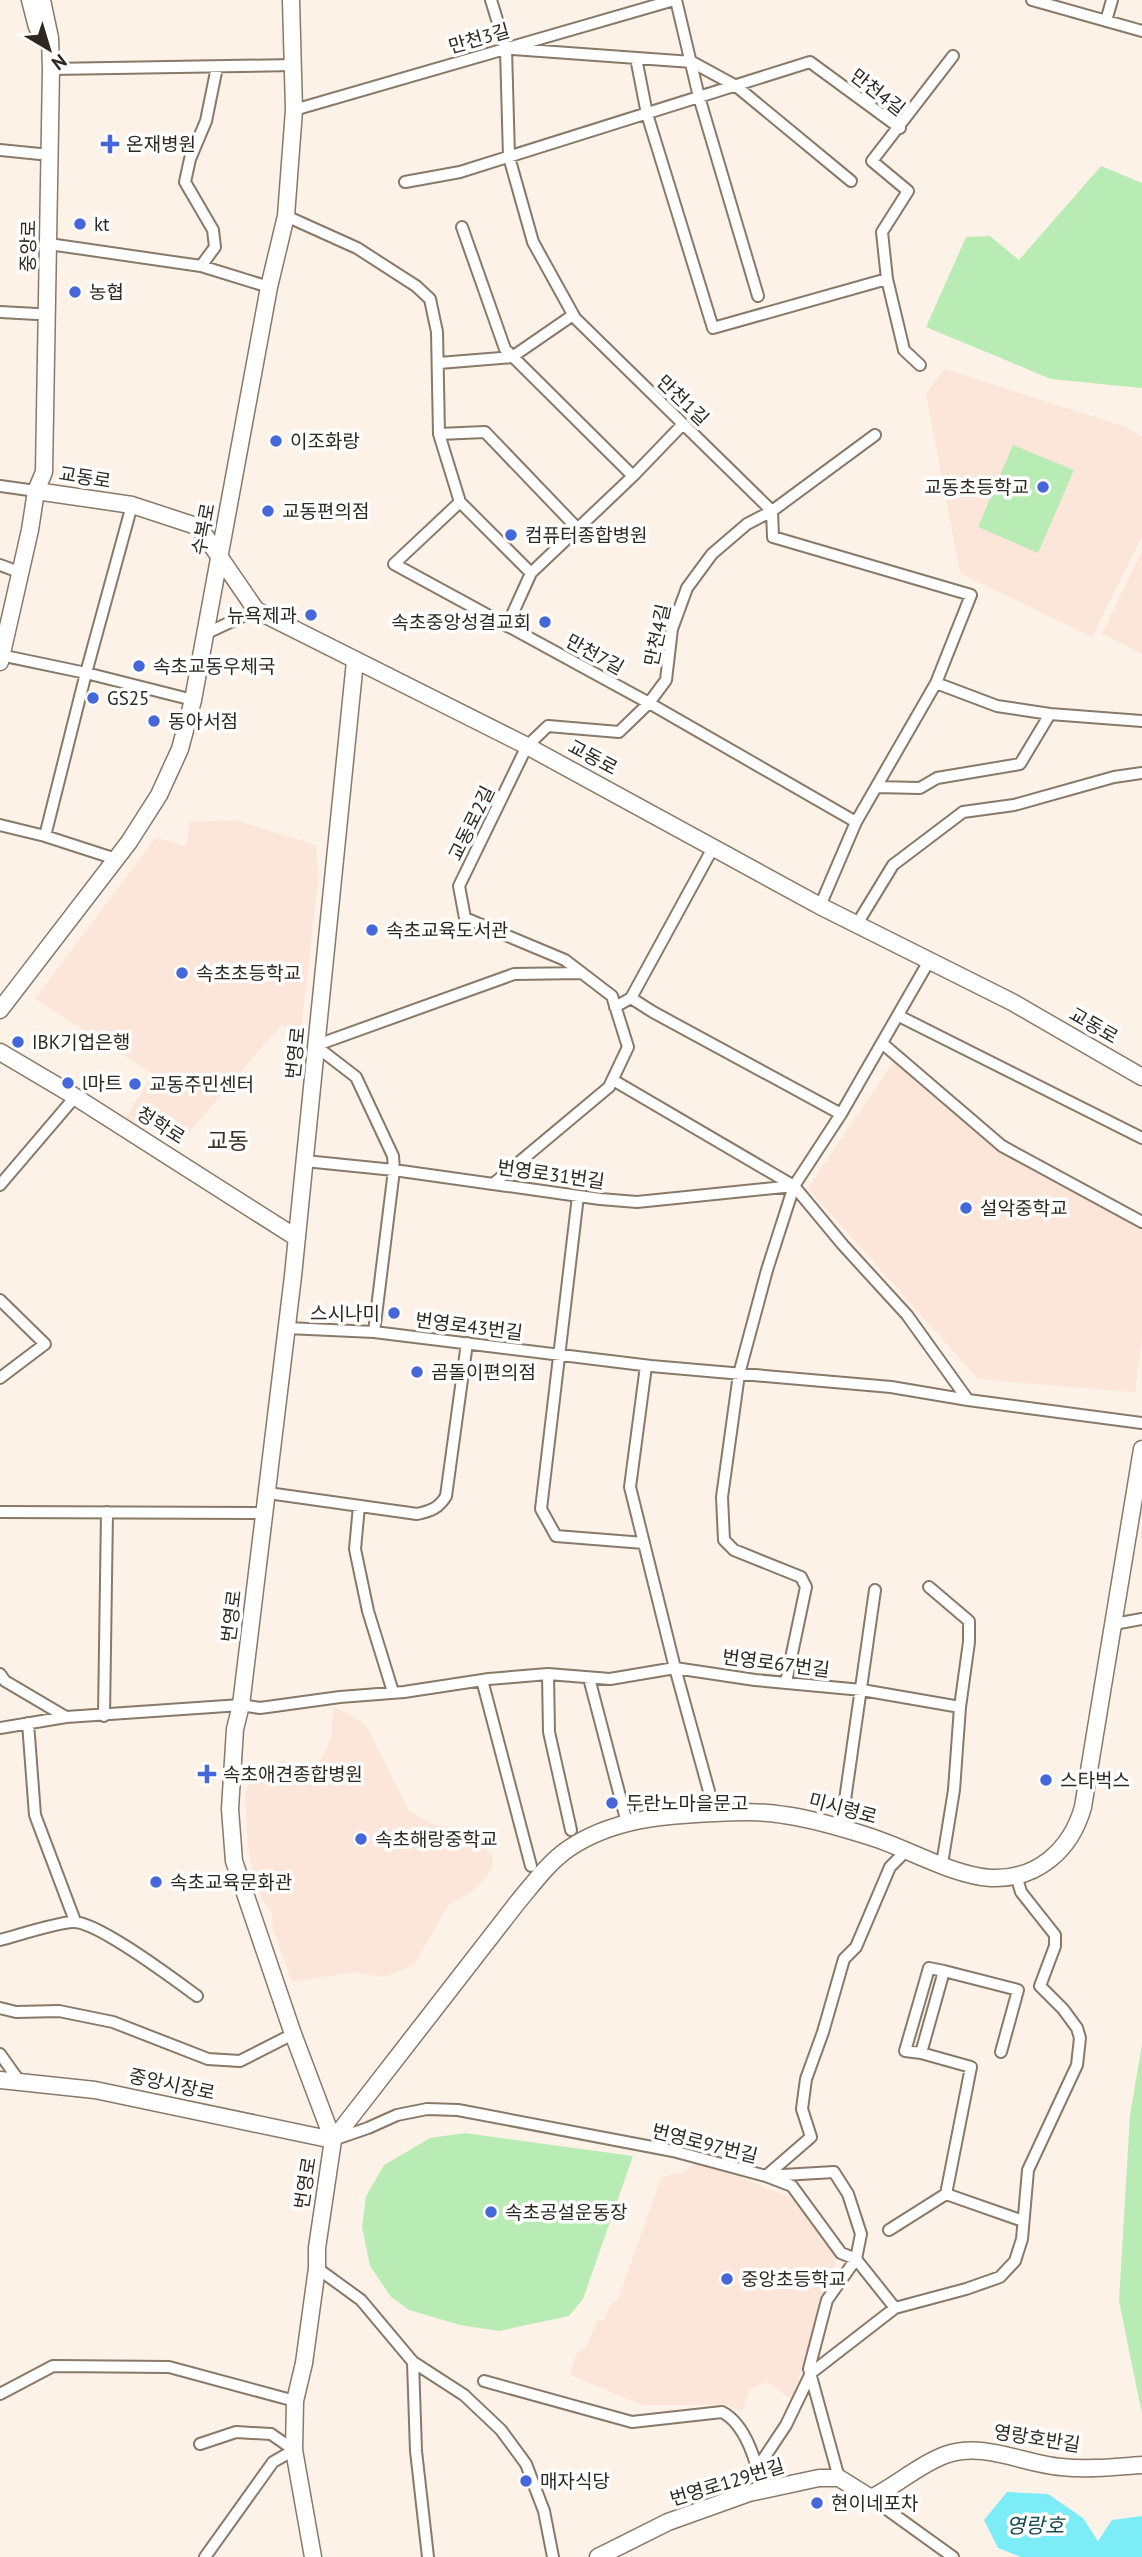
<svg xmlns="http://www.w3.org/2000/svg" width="1142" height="2557" font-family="'PT Sans','Noto Sans KR',sans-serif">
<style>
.education{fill:#fce5d9}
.green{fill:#b9ecb4}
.water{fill:#7cedf7}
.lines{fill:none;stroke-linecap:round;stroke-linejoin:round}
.street-casing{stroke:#887969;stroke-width:14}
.secondary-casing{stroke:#887969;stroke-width:19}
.street{stroke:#fff;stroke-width:10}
.secondary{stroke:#fff;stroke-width:16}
.poi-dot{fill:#4567da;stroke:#fff;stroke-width:2.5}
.labels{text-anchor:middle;stroke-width:7;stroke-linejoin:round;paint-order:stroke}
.street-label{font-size:19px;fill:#2e2821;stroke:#fff}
.poi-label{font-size:19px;fill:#2e2821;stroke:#fff;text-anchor:start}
.water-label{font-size:21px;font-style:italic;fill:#174a4f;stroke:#fff}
.quarter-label{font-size:23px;fill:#3e3123;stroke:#fff}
</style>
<rect width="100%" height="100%" fill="#fcf2e7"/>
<path class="education" d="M944,369L1126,427L1142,437V536L1092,637L960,573L926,394Z
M1142,551V654L1102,634Z
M235,820L316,845L318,880L301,1031L281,1025L181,1142L153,1128L139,1130L124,1120L153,1074L35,999L156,837L186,847L190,822Z
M893,1062L1007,1154L1142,1228V1335L1135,1392L978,1379L808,1188Z
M334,1706L366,1725L409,1811L430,1823L467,1832L492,1855L493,1865L485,1878L470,1893L448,1905L414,1965L384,1977L352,1972L292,1982L273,1928L271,1911L263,1901L254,1877L248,1847L245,1792L249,1785L283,1760L314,1774L331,1739Z
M693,2164L720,2168L795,2200L837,2258L792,2400L767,2382L750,2389L742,2411L728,2405H642L570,2375L576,2355L587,2346L597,2321L604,2320L611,2304L618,2300L661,2178L675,2173L682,2174Z"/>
<path class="green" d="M1101,166L1142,183V388L1051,379L926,327L966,237L990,236L1019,260Z
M1013,445L1074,470L1038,553L978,527Z
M1142,2045V2414L1119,2301L1130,2115Z
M465,2133L633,2156L583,2299L569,2316L499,2331L460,2325L409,2310L391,2297L370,2266L362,2227L366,2196L384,2165L430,2138Z"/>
<path class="water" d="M1007,2492L1048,2494L1083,2518L1098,2541L1112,2520L1142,2516V2557H1021L998,2548L984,2520Z"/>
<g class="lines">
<defs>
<path id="street" d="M491,0L506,49L509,157L533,242L575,318L772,511L773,537L971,595L936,683L856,822L820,906
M676,0L699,97L758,296
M1032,0L1142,31
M1106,21L1112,0
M513,49L692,62L736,86L851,181
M636,58L647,114L713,328L887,279
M51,69L294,65
M294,110L674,0
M0,150L40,154
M405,182L460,172L810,62L900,128
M286,216L357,248L416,286L430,299L437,332L439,434L460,502L394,564L649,703L856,822
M462,227L505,349L633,476
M49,244L201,266L269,287
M201,266L215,247L213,230L185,182L190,159L206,121L217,67
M0,312L37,314
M439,363L512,357L573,315
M920,365L904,350L887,279L882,232L908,191L872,161L953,56
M439,434L485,432L578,529
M0,486L36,491
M460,502L531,573
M0,565L19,572
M507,626L531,573L633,476L683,424
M205,634L256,610
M0,655L86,673L193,700
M936,683L997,706L1050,714L1142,721
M876,787L920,788L937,778L1020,764L1050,714
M0,825L45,836L116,859
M45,836L86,673L132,505
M857,924L893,865L963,812L1014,805L1114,777L1142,773
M631,998L714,846
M615,1007L631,998L653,1012L841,1114
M899,1016L1142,1138
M883,1044L1002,1146L1142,1222
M317,1045L514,974L582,973
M317,1047L356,1077L393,1156L394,1170L374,1332
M613,1080L794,1186L843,1245L907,1315L968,1400
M305,1161L394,1170L600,1199L637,1202L794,1186
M493,1184L609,1087L628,1047L612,996L565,960L465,918L459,886L527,746L548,726L619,732L649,703L666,680L672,629L687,588L712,554L747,524L772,511L875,435
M0,1185L75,1097
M578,1196L541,1509L556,1536L644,1543
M0,1300L45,1344L0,1378
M287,1328L374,1332L651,1366L891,1387L968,1400L1142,1423
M646,1366L630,1487L675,1668L715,1813
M268,1493L417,1514C431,1511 439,1508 446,1496L467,1343
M359,1506L355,1549L368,1611L393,1692
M0,1512L265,1513
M929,1587L969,1621V1642L960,1707L954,1790L942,1864
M1114,1624L1142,1619
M0,1674L5,1681L66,1717
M548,1674L549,1732L571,1830
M589,1678L627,1823
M482,1680L531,1866
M786,1682L806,1587L801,1577L734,1550L724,1540L722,1497L739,1374L767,1270L794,1186L841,1114L929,961
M104,1716L107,1512
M28,1723L35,1815L75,1921
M0,1728L66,1717L241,1705L260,1708L340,1697L404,1692L489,1679L548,1674L610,1679L675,1668L755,1680L862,1690L960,1707
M841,1828L875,1590
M0,1940C19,1935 55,1923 73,1922C97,1921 175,1980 197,1996
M0,2008L16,2012L59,2011L113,2022L208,2059L240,2061L293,2034
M921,2053L905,2051L929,1968L944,1971
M0,2054L20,2082
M333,2140L368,2128L397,2115L427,2109L458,2110L673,2151L766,2176L834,2172L848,2194L861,2234L856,2259L827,2300L809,2369L839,2478
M946,2194L1023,2221
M889,2230L946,2194L971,2067L921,2053L944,1971L1018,1990L1001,2052
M317,2268L361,2300L413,2362L464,2395L501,2430L526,2464L544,2511L553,2557
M895,2308L856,2259L841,2253L792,2186L766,2176L811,2137L802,2109L806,2079L823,2032L844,1959L856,1947L890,1867L907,1850
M413,2362L416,2451L428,2557
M484,2381L632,2422L722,2412C746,2424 758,2465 762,2491
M0,2394L53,2366L169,2367L295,2401
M200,2444L236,2432L271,2434L294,2450L273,2462L205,2557
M758,2467L786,2425L811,2373L895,2308L966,2289L1000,2277L1015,2261L1022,2239L1028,2170L1077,2065L1080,2038L1077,2028L1063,2009L1040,1986L1055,1946V1935L1021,1892L1016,1875
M871,2498L953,2557"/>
<path id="secondary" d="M30,0L37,27
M36,491L132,505L199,527L256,610L527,746L820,906L1012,1002L1142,1077
M0,662L30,530L36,491L44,472L51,69L50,38L42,0
M0,1010L129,842L159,795L180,749L193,700L269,287L286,216L294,110L291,0
M0,1052L66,1091L297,1238
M0,2080L95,2090L333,2140
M333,2140L517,1903C533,1884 548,1863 568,1849C612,1819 664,1815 715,1813C738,1812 761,1811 784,1815C813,1819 843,1828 871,1837C909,1849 951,1875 991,1878C1037,1880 1071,1850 1083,1807L1142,1449
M313,2557L294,2450L295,2401L304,2363L317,2268V2248L333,2140L293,2034L234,1861L230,1809L235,1729L241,1705L293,1276L355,661
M598,2557L668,2522L749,2493L819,2478H839L871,2498C896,2486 918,2465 945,2455C984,2441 1023,2464 1061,2467C1088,2470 1115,2467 1142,2465"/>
</defs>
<use href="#street" class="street-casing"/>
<use href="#secondary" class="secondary-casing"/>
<use href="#street" class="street"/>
<use href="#secondary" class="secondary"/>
</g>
<g class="poi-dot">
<path d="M106.5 133.5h7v7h7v7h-7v7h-7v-7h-7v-7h7z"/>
<circle cx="80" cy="224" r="7"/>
<circle cx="75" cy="292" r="7"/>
<circle cx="276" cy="441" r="7"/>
<circle cx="1043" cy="487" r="7"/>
<circle cx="268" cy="511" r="7"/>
<circle cx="511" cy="535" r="7"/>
<circle cx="311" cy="615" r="7"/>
<circle cx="545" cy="622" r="7"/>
<circle cx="139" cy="666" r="7"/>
<circle cx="93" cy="698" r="7"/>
<circle cx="154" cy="721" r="7"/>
<circle cx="372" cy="930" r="7"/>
<circle cx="182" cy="973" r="7"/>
<circle cx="18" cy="1042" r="7"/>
<circle cx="68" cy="1083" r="7"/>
<circle cx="135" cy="1084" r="7"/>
<circle cx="966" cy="1208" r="7"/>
<circle cx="394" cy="1313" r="7"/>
<circle cx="417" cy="1372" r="7"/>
<path d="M203.5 1763.5h7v7h7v7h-7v7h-7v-7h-7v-7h7z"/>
<circle cx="1046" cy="1780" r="7"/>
<circle cx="612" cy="1803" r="7"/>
<circle cx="361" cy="1839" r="7"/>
<circle cx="156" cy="1882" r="7"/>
<circle cx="491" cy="2212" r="7"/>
<circle cx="727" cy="2279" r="7"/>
<circle cx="526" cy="2481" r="7"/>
<circle cx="817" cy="2503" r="7"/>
</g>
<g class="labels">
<g class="street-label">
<text transform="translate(479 38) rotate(-16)" y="7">만천3길</text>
<text transform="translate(878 92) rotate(38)" y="7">만천4길</text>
<text transform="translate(28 246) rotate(-89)" y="7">중앙로</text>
<text transform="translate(683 400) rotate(44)" y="7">만천1길</text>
<text transform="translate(85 477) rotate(9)" y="7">교동로</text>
<text transform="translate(203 529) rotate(-79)" y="7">수복로</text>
<text transform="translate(657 635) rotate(-78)" y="7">만천4길</text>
<text transform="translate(595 654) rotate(29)" y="7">만천7길</text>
<text transform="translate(593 757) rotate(28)" y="7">교동로</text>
<text transform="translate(471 823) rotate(-64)" y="7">교동로2길</text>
<text transform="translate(1094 1025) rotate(30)" y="7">교동로</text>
<text transform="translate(295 1053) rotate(-84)" y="7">번영로</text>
<text transform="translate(161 1125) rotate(32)" y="7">청학로</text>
<text transform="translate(551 1174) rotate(8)" y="7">번영로31번길</text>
<text transform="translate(469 1326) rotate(7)" y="7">번영로43번길</text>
<text transform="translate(231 1616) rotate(-83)" y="7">번영로</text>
<text transform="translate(776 1663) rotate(7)" y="7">번영로67번길</text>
<text transform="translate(843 1808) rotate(15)" y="7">미시령로</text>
<text transform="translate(172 2084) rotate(12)" y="7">중앙시장로</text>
<text transform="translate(705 2143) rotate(14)" y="7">번영로97번길</text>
<text transform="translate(305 2183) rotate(-81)" y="7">번영로</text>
<text transform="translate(1037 2438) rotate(9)" y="7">영랑호반길</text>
<text transform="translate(727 2482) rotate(-17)" y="7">번영로129번길</text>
</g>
<g class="poi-label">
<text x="126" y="151">온재병원</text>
<text x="94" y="231">kt</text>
<text x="89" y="299">농협</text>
<text x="290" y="448">이조화랑</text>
<text x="1029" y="494" text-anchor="end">교동초등학교</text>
<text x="282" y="518">교동편의점</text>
<text x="525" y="542">컴퓨터종합병원</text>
<text x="297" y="622" text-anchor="end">뉴욕제과</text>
<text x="531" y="629" text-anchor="end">속초중앙성결교회</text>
<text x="153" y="673">속초교동우체국</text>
<text x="107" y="705">GS25</text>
<text x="168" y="728">동아서점</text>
<text x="386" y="937">속초교육도서관</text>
<text x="196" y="980">속초초등학교</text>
<text x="32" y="1049">IBK기업은행</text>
<text x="82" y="1090">l마트</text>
<text x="149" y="1091">교동주민센터</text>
<text x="980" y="1215">설악중학교</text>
<text x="380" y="1320" text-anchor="end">스시나미</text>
<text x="431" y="1379">곰돌이편의점</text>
<text x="223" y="1781">속초애견종합병원</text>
<text x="1060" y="1787">스타벅스</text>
<text x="626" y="1810">두란노마을문고</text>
<text x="375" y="1846">속초해랑중학교</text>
<text x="170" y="1889">속초교육문화관</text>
<text x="505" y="2219">속초공설운동장</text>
<text x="741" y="2286">중앙초등학교</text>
<text x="540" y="2488">매자식당</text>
<text x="831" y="2510">현이네포차</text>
</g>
<g class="water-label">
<text x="1035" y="2533">영랑호</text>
</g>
<g class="quarter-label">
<text x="228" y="1149">교동</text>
</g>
</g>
<g transform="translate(49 49) rotate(142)" stroke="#ffffff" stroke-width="5" paint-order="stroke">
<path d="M0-5L12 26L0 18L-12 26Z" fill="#2e2821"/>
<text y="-10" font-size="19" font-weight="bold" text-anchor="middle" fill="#2e2821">N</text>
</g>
</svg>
